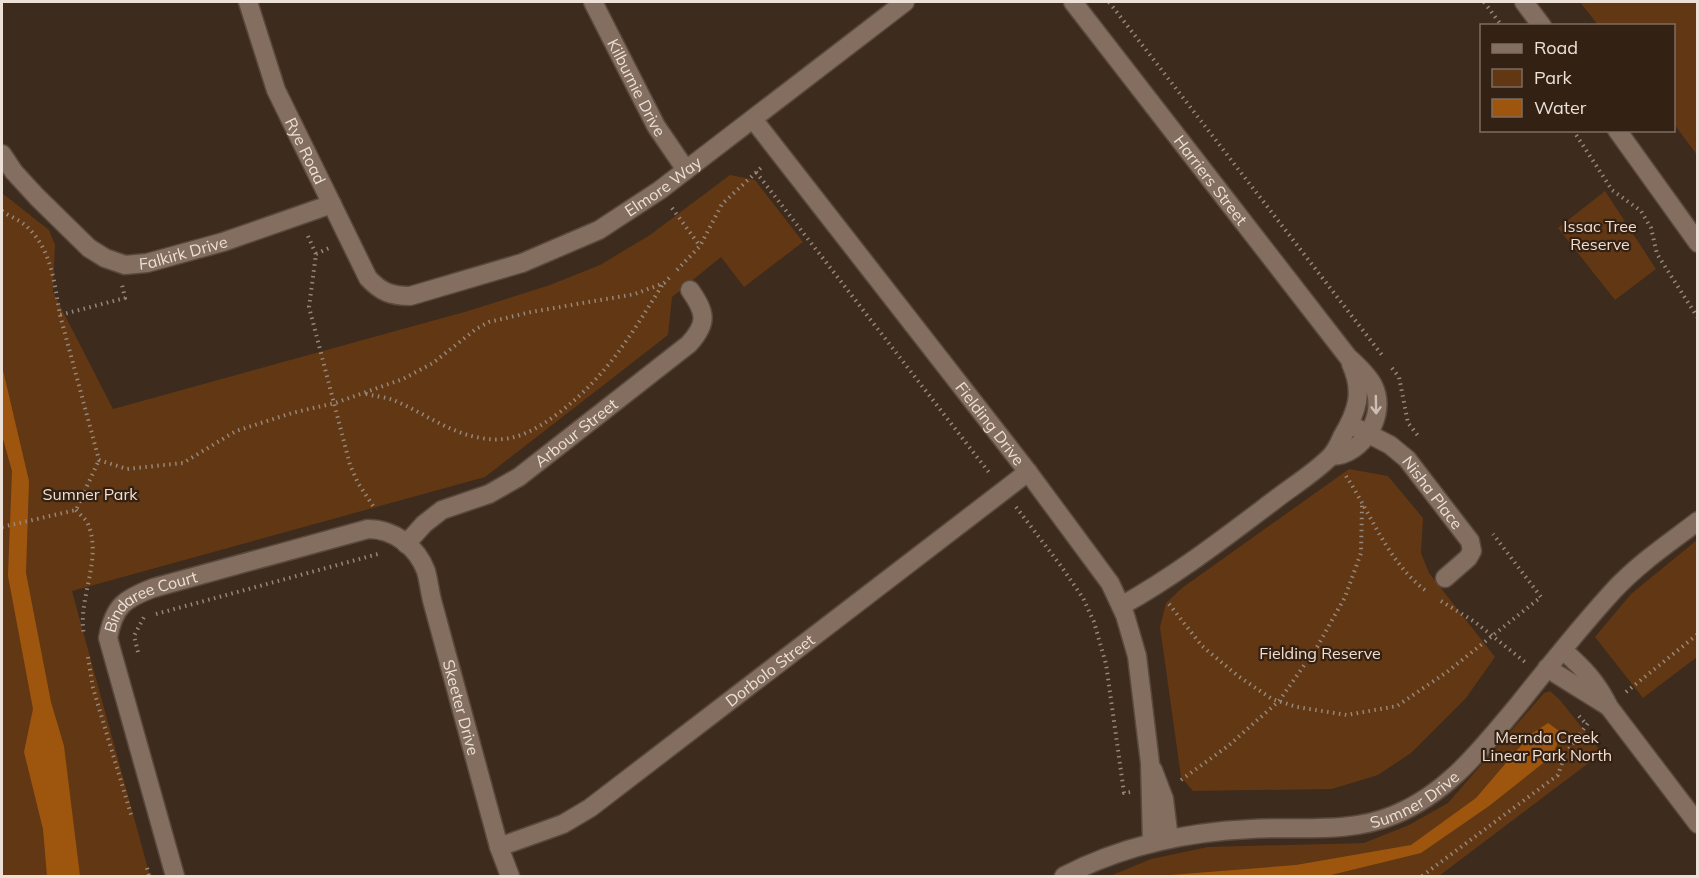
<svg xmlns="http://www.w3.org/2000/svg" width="1699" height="878" font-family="Mulish,sans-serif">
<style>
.green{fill:#623713}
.water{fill:#9e560e}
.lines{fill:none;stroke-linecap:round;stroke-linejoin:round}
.minor-casing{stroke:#58483d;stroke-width:21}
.path{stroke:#96877c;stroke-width:4;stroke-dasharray:1.5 4.5;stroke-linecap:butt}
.minor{stroke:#836e5f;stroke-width:18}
.oneway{stroke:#ccbeb3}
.labels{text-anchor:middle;stroke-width:4.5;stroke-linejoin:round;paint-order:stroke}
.street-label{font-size:16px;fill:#ece0d7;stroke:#332114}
.park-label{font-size:16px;fill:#f3decf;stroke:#332114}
</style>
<rect width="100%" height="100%" fill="#3d2b1e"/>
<path class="green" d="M1580,2H1697V155L1674,124V26L1598,25Z
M730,175L755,180L803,242L744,287L721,257L672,297L668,335L485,477L72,591L150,876H2V193L49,230L55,245L53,292L113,409L468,311L550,285L600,265L650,235Z
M1605,191L1656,269L1615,300L1558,228Z
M1349,469L1388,476L1423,518L1421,553L1429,573L1495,657L1466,698L1411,753L1378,775L1332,789L1193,791L1181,777L1160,627L1166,603L1182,588Z
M1697,540V657L1643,698L1595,637L1631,594Z
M1550,691L1560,700L1602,753L1439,876H1110L1151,859L1208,847L1364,843L1409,825L1448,803L1544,693Z"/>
<path class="water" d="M2,366L29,481L26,573L51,702L64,746L80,876H47L43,829L24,752L33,709L8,576L12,471L2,435Z
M1548,723L1562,733L1552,756L1489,806L1421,853L1327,876H1158L1296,865L1411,845L1476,798L1530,735Z"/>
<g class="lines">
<defs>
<g id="minor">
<path id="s1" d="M248,2L276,90L368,278C381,292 391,296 410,296L522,263L599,230L660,190L905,2"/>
<path id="s2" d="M593,2L656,126L686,170"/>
<path id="s3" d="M1073,2L1348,357C1357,365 1367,374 1373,385C1388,414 1363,455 1332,456"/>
<path d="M1524,2L1542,26"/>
<path id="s4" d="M753,119L1028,472L1110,583L1125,615L1137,656L1150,763L1152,843"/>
<path d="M1617,130L1698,243"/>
<path id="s5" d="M2,154L14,172L37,197L89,248L105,258L125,265L147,263L223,242L332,204"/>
<path id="s6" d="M1359,429L1390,445L1407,459L1470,541L1472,551L1468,558L1445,578"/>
<path id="s7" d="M406,544L424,524L442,510L489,494L519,477L689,344C708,323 706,313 690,290"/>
<path d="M1121,606C1175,576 1223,539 1272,502C1291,487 1313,474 1330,457C1335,452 1339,444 1342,437C1357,412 1364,392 1351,364"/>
<path d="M1563,650C1584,669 1597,682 1609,707L1698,824"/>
<path d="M1547,668L1608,706"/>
<path d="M1153,770L1164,799L1169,839"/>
<path id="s8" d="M499,847L563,824L590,808L1028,472"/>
<path id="s9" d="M175,876L108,638C114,606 124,599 153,588L368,529C394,529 417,547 426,571C429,582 430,594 433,604L499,847L510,876"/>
<path id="s10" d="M1064,876C1122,846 1186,832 1251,829C1299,826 1348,834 1394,815C1448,793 1482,748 1518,705C1549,666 1580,627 1614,590C1638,564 1669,543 1698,521"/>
</g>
</defs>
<use href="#minor" class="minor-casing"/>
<path class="path" d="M1109,2L1382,355
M1484,2L1502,26
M1573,130L1612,190L1641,211L1651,228L1657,254L1698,318
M756,172L991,475
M672,208L700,246
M2,211C9,216 19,220 25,225C52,249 54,282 60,315L125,298L122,285
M308,236L316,254L309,307L350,465L358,483L373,506
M316,254L329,248
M677,270L700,246L722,204L763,166
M60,315L99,460L127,469L183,463L236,431L292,413L335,403L403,379L433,363L476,329L489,322L531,312L635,294L664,283L670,277
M1392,368L1399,377L1408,423L1419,437
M366,394C375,396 385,397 393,400C423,412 449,433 481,438C513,444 536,430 560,412C608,375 632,333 663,284
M1346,476C1371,514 1388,562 1425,590
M1016,507L1061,566L1083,598L1094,622L1106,664L1124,793L1131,792
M76,510C80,515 86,519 88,524C103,560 77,599 84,635
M2,527L76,510L99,460
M1441,601L1475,622L1525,662
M1169,604L1202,646L1238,676L1272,699L1297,707L1347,715L1397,706L1447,672L1541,597L1493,534
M156,614L378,554
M138,652L134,636L144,617
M88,657L93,688L132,818
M1626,692L1698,634
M1579,716L1587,725
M1181,780L1228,746L1279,701L1317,647L1345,597L1361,553L1362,505
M147,868L149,876
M1422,876L1558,775L1565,754L1588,723"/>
<use href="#minor" class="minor"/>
</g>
<defs><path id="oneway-shaft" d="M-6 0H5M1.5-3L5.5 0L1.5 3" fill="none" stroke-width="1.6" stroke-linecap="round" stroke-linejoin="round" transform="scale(1.5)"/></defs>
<use class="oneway" href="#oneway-shaft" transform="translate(1376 405) rotate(89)"/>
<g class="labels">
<g class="street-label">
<text dy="6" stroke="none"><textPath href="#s2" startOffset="96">Kilburnie Drive</textPath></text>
<text dy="6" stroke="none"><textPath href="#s1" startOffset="160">Rye Road</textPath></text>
<text dy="6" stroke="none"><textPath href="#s3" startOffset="225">Harriers Street</textPath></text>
<text dy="6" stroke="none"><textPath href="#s1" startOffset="627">Elmore Way</textPath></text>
<text dy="6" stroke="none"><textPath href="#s5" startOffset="228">Falkirk Drive</textPath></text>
<text dy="6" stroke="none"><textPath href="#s4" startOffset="386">Fielding Drive</textPath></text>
<text dy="6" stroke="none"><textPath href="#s7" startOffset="206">Arbour Street</textPath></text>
<text dy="6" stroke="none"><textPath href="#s6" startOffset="99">Nisha Place</textPath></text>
<text dy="6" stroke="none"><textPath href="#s9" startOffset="309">Bindaree Court</textPath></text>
<text dy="6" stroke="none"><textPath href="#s8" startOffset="326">Dorbolo Street</textPath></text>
<text dy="6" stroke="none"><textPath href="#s9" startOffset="759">Skeeter Drive</textPath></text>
<text dy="6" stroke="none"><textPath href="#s10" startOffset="364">Sumner Drive</textPath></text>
</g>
<g class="park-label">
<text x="1600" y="232">Issac Tree<tspan x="1600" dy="18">Reserve</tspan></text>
<text x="90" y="500">Sumner Park</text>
<text x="1320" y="659">Fielding Reserve</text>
<text x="1547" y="743">Mernda Creek<tspan x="1547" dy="18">Linear Park North</tspan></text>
</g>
</g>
<rect width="1699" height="878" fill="none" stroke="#ece0d7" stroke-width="6"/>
<rect x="1480" y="24" width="195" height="108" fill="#332114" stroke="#7d6d62" stroke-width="1.5"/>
<rect x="1492" y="44" width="30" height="9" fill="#836e5f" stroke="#7d6d62" stroke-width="1.5"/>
<text x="1534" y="54" font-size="18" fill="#ece0d7">Road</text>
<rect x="1492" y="69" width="30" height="18" fill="#623713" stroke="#7d6d62" stroke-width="1.5"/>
<text x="1534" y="84" font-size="18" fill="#ece0d7">Park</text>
<rect x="1492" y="99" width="30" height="18" fill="#9e560e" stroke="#7d6d62" stroke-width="1.5"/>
<text x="1534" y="114" font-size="18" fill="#ece0d7">Water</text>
</svg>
